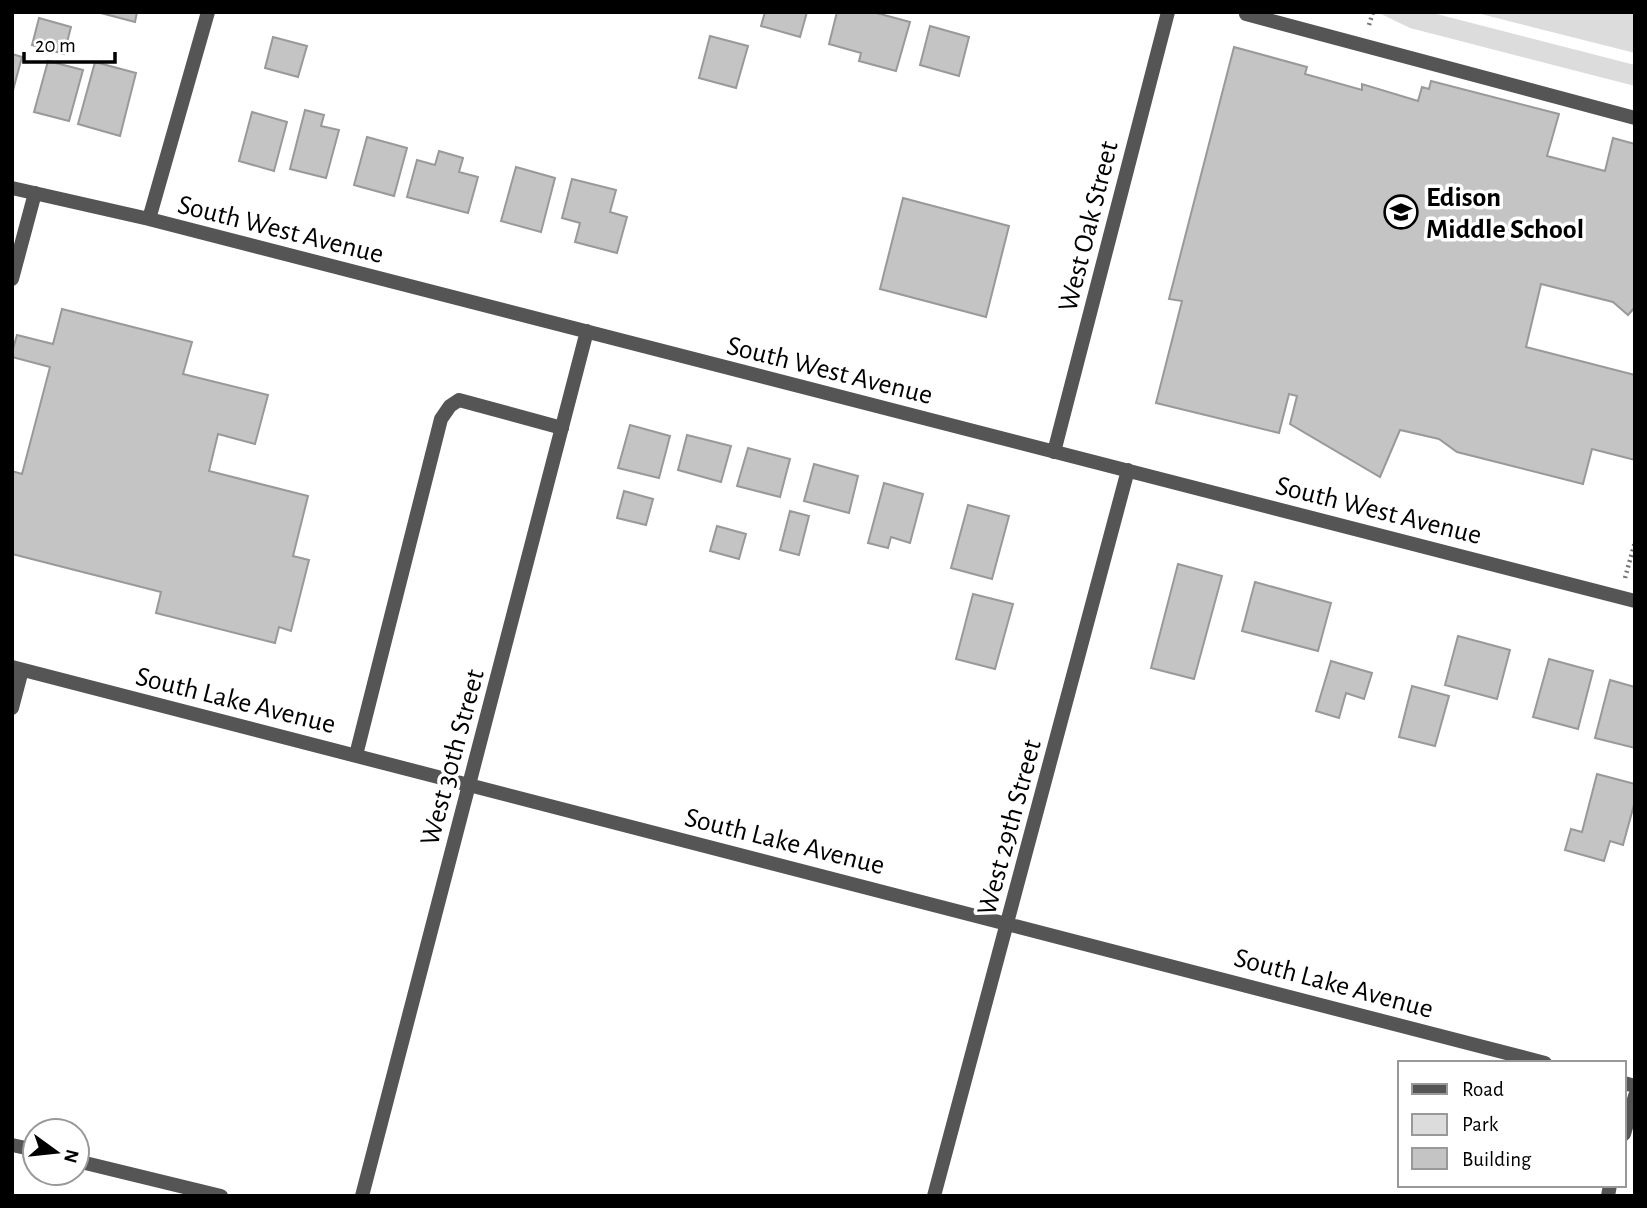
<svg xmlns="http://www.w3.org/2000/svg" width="1647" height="1208" font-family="'Alegreya Sans',sans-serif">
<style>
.green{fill:#dcdcdc}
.building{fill:#c4c4c4;stroke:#999;stroke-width:2}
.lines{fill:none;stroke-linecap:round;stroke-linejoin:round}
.path{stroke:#777;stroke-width:4.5;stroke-dasharray:2 3.5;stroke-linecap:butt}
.lane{stroke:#555;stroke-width:14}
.street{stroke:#555;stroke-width:14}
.labels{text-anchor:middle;stroke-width:7;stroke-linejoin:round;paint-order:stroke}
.poi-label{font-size:28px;font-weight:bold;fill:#000;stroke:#fff;text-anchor:start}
.street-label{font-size:28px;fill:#000;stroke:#fff}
</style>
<rect width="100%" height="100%" fill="#fff"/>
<path class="green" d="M1377,12H1429L1635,65V86L1410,28Z
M1473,12H1635V53Z"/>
<path class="building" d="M97,12H137L135,22Z
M765,12H807L800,37L761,26Z
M837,12H873L910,22L896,71L859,61L861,53L829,44Z
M39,18L71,27L64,54L32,45Z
M930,26L969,37L959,76L920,65Z
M710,36L748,46L736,88L699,78Z
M273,37L307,46L298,77L265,68Z
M1234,47L1307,67L1305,74L1362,90V84L1418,101L1422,87L1429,89L1431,81L1559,114L1547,156L1605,171L1613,138L1635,144V307L1628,315L1613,302L1541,284L1526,347L1635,375V460L1592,449L1583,484L1457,452L1439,439L1400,430L1380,477L1290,424L1297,396L1289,394L1279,433L1156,403L1182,301L1169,299Z
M12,54L22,57L12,94Z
M48,61L83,70L69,121L34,112Z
M95,62L136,73L120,136L78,124Z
M305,110L324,115L321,126L339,130L326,178L290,169Z
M252,112L287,122L274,171L239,161Z
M367,137L407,148L394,196L354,185Z
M439,151L463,158L459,172L478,177L468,213L407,197L417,160L435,165Z
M516,167L555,178L541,232L501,221Z
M572,179L616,190L610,212L627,217L617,253L575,242L580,223L562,218Z
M903,198L1009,226L986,317L880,289Z
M62,309L192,342L183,374L268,395L255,444L218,434L209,471L308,496L293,556L309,560L291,631L279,627L275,643L156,613L161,592L12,554V471L22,474L50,367L12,357V352L17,335L53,344Z
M630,425L670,436L659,478L618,468Z
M687,435L731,446L721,482L678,470Z
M748,448L790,459L780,497L737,486Z
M814,464L858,476L849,513L804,501Z
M884,483L923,494L910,543L891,537L888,548L868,543Z
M624,491L653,499L646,525L617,518Z
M968,505L1009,516L992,579L951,568Z
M790,511L809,516L799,555L780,550Z
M717,526L746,534L739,559L710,551Z
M1178,564L1222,576L1194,679L1151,668Z
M1255,582L1331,603L1318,651L1242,631Z
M973,594L1013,604L995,669L956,659Z
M1458,636L1510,650L1497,699L1445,685Z
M1549,659L1593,671L1578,729L1533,717Z
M1331,661L1372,673L1364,699L1346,693L1339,718L1316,711Z
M1610,680L1635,687V748L1595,738Z
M1412,686L1449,696L1435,746L1399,737Z
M1597,774L1635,784V801L1623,845L1610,841L1604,861L1565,850L1571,829L1582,832Z"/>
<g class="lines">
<path class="path" d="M1369,25L1373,12
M1625,578L1635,542"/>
<path class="lane" d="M1246,14L1635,118
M12,279L35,193
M356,755L441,419L450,406L459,400L562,428"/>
<path class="street" d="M12,188L149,219L1635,601
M149,219L208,12
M1054,452L1168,12
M12,667L1545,1063
M12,708L22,670
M1624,1083L1635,1086
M1624,1134L1635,1096
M12,1145L35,1150
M77,1161L221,1196
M362,1196L587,331
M934,1196L1128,470
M1608,1196L1610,1185"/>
</g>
<defs>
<symbol id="school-ring" viewBox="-11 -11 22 22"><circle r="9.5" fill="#fff" stroke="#000" stroke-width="1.5"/><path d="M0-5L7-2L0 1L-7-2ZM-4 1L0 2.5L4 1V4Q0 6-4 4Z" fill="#000"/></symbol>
</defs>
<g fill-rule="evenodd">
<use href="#school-ring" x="1382" y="193" width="38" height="38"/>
</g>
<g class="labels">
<g class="poi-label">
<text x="1426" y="206">Edison<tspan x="1426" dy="32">Middle School</tspan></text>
</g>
<g class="street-label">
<text transform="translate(1087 226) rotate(-76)" y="10">West Oak Street</text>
<text transform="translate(281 228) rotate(14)" y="10">South West Avenue</text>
<text transform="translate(830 369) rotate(14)" y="10">South West Avenue</text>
<text transform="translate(1379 509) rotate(14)" y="10">South West Avenue</text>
<text transform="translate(236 699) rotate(14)" y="10">South Lake Avenue</text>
<text transform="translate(451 757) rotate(-75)" y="10">West 30th Street</text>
<text transform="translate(1008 827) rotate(-75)" y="10">West 29th Street</text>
<text transform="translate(785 840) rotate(14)" y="10">South Lake Avenue</text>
<text transform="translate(1334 982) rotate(15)" y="10">South Lake Avenue</text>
</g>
</g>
<rect width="1647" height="1208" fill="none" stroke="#000000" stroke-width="28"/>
<rect x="1398" y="1061" width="228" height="126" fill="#ffffff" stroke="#999999" stroke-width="2"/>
<rect x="1412" y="1084" width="35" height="10" fill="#555555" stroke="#999999" stroke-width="2"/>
<text x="1462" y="1096" font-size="21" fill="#000000">Road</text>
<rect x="1412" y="1114" width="35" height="21" fill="#dcdcdc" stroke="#999999" stroke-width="2"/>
<text x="1462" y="1131" font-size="21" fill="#000000">Park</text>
<rect x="1412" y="1148" width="35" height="21" fill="#c4c4c4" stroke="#999999" stroke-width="2"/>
<text x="1462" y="1166" font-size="21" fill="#000000">Building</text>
<g transform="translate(56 1152) rotate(105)"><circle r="33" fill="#ffffff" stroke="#999999" stroke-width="2"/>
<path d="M0-5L12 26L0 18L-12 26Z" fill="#000000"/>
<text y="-10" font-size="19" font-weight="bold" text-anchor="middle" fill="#000000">N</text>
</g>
<path d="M24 52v10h91v-10" fill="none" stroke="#000000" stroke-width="3.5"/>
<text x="35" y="52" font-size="21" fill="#000000" stroke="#ffffff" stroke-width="5" paint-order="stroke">20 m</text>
</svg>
